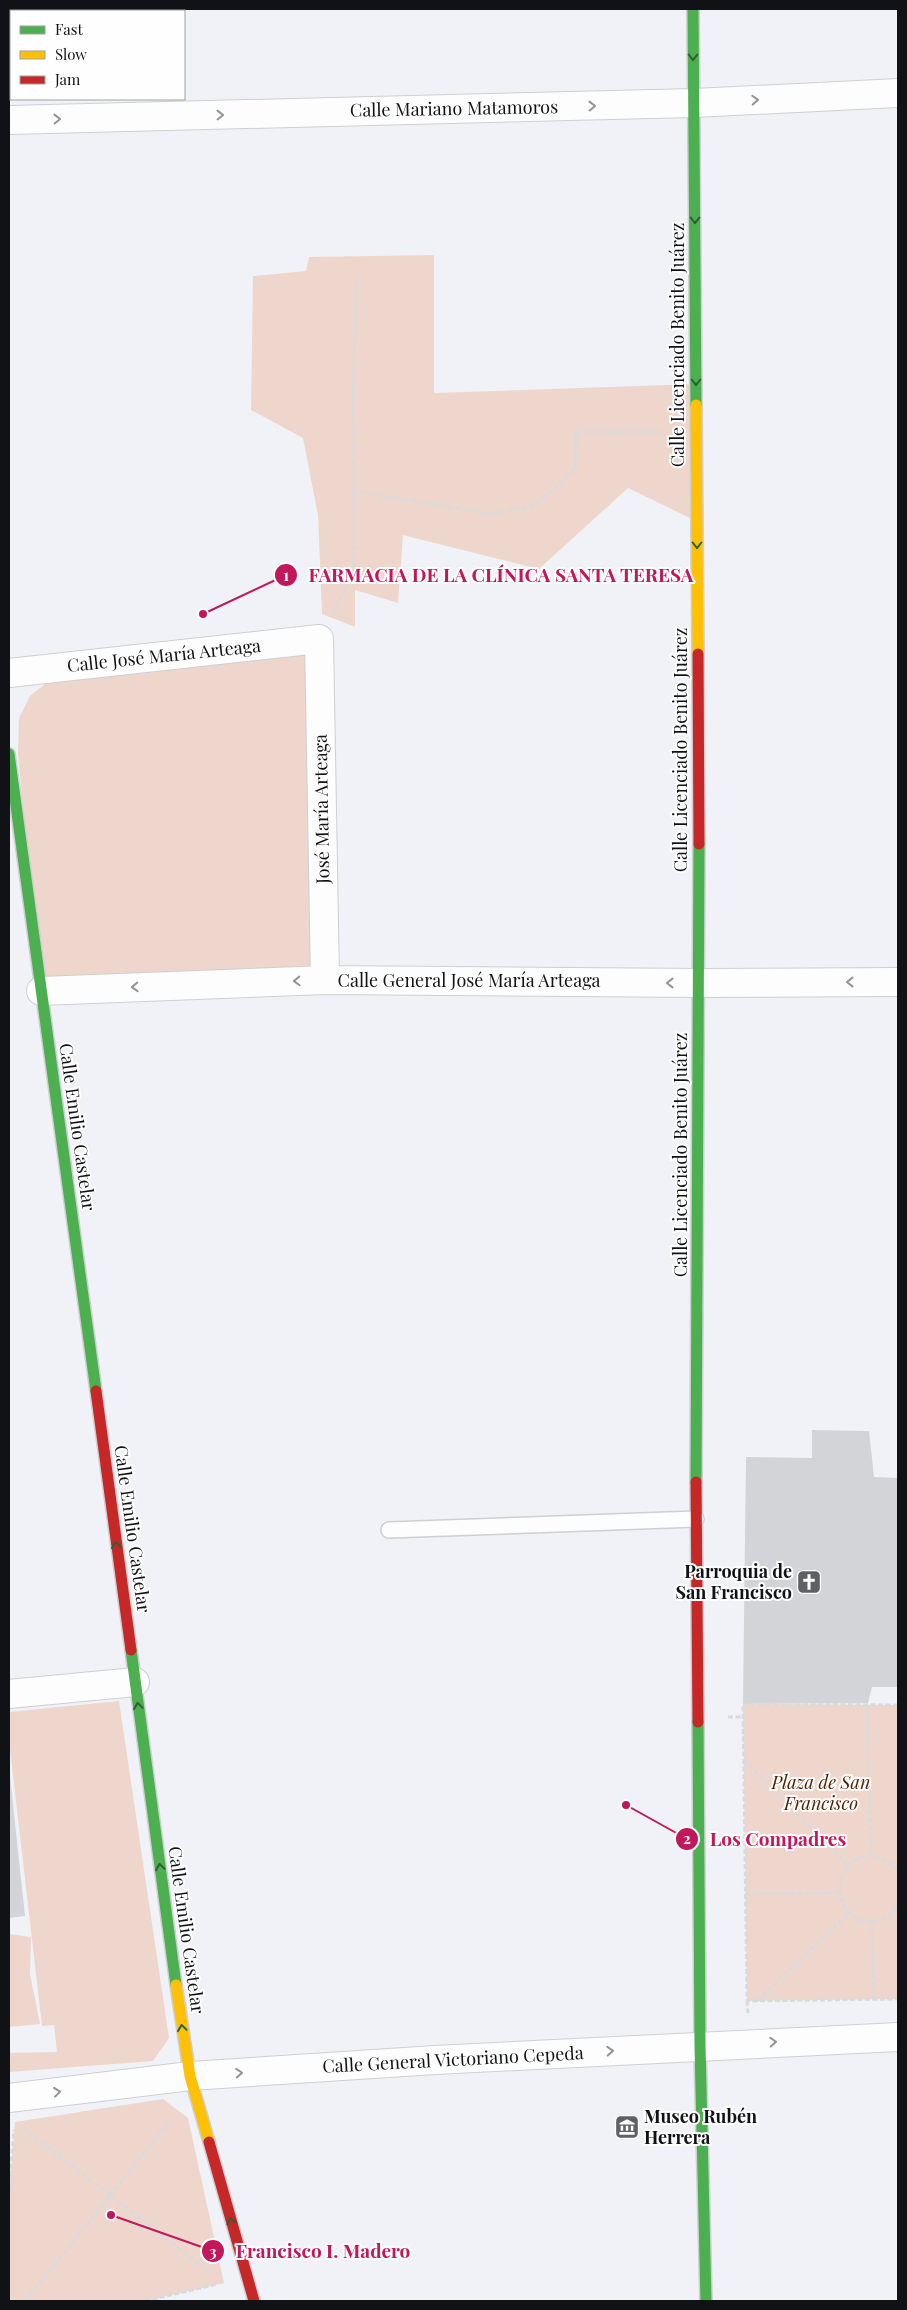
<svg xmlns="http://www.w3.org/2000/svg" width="907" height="2310" font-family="'Playfair Display',serif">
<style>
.green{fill:#efd6cc}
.building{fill:#d3d4d8}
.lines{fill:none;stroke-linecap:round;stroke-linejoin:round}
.lane-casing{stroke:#cecfd3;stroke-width:18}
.street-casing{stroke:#cecfd3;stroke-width:30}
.fast-casing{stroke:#cecfd3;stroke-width:14}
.slow-casing{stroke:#cecfd3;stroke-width:14}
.jam-casing{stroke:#cecfd3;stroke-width:14}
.path{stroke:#dadadc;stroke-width:3;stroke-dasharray:5 2.5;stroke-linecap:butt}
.lane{stroke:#fdfdfe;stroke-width:15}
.street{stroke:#fdfdfe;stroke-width:28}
.fast{stroke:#4caf50;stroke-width:11}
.slow{stroke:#ffc107;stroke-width:11}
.jam{stroke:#c62828;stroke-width:11}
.oneway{stroke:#2e6032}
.oneway2{stroke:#939395}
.labels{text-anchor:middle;stroke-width:4;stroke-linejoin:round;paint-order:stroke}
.street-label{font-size:18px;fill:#111215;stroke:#fefefe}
.poi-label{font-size:18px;font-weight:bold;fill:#111215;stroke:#fefefe;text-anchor:end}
.park-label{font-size:18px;font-style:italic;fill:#512000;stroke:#fefefe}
.leader{fill:none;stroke:#c2185b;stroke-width:2}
.callout-dot{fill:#c2185b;stroke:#fefefe;stroke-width:2}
.mark-label{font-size:15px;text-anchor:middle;font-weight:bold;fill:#fff}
.callout-label{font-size:19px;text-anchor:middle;font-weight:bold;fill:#c2185b;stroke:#fefefe;stroke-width:4;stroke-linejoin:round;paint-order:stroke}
</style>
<rect width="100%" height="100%" fill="#f1f2f7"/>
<path class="green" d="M434,255V393L696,384V521L628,488L539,569L403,535L398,603L355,590V627L322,614L318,515L303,438L251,410L253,276L306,271L309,257Z
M319,639L325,980L41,991L18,755L19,718L30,696L67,666Z
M119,1701L169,2038L153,2061L9,2072V2053L57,2052L54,2025L42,2026L9,1741V1712Z
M743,1704L898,1705V1999L747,2001Z
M9,1934L31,1937L30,1974L40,2024L9,2027Z
M163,2099L188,2118L224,2283L145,2301H9V2191L15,2122Z"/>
<path class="building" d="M812,1430L869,1431L874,1477L898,1478V1687H872L868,1703L743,1704L746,1457L812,1458Z
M10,1776L25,1916L9,1918V1777Z"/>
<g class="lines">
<defs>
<path id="lane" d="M389,1530L696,1519"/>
<path id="street" d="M9,120L694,103L898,93
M9,673L319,639L325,980
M41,991L325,980L700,983L898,982
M9,1694L135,1682
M9,2098L190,2076L435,2060L898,2037"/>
<path id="fast" d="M693,9L696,405
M9,754L96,1391
M696,1482L699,844
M131,1650L176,1985
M698,1722L700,2046L706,2301"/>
<path id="slow" d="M696,405L698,654
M176,1985L190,2076L209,2142"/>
<path id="jam" d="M698,654L699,844
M96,1391L131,1650
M696,1482L698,1722
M209,2142L254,2301"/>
</defs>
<use href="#lane" class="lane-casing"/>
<use href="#street" class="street-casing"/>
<use href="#fast" class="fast-casing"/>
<use href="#slow" class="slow-casing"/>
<use href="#jam" class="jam-casing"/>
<path class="path" d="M357,279L353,397L354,491L491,514L535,505L575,470L576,432H665
M333,613L354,571V491
M867,1705L871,1856
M898,1705L743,1704L747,2001L898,1999
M728,1717H743
M744,1760L848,1866
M730,1842H745
M898,1870C842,1818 815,1923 872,1921C883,1920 892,1915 898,1907
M745,1894L840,1893
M872,1921L874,2000
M747,2001L748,2013
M757,2001L850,1912
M23,2128L212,2274
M9,2191L14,2130
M25,2301L170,2121
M145,2301L218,2284"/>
<use href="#lane" class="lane"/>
<use href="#street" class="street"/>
<use href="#fast" class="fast"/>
<use href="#slow" class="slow"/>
<use href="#jam" class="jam"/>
</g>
<defs><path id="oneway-chevron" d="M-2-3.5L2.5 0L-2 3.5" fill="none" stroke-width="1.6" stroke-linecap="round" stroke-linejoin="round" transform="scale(1.25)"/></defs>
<g class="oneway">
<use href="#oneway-chevron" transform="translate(693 57) rotate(90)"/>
<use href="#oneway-chevron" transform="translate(695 220) rotate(90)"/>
<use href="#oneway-chevron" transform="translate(696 382) rotate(90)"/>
<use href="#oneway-chevron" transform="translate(697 545) rotate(90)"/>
<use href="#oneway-chevron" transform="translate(116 1545) rotate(-98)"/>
<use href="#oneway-chevron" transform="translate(138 1706) rotate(-98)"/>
<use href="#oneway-chevron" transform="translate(160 1867) rotate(-98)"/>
<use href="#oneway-chevron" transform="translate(182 2028) rotate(-98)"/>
<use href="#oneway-chevron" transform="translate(231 2221) rotate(-106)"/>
</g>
<g class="oneway2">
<use href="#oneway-chevron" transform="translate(755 100) rotate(-3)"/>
<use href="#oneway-chevron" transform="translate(592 106) rotate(-1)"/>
<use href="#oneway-chevron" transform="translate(220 115) rotate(-1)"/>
<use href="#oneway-chevron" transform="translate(57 119) rotate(-1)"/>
<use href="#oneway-chevron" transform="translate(297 981) rotate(178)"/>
<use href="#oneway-chevron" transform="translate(850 982) rotate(180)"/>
<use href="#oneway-chevron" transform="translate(670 983) rotate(-180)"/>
<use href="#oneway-chevron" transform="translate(135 987) rotate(178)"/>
<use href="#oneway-chevron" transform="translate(773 2042) rotate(-3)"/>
<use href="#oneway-chevron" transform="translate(610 2051) rotate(-3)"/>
<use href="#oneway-chevron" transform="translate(239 2073) rotate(-4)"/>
<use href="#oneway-chevron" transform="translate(57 2092) rotate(-7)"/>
</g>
<defs>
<symbol id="church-square" viewBox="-11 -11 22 22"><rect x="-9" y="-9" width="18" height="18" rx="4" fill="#5f6064" stroke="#fefefe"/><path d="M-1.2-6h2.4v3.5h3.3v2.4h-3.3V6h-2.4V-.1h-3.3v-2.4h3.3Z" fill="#fff"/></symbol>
<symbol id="museum-square" viewBox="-11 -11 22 22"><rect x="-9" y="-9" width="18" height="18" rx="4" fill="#5f6064" stroke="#fefefe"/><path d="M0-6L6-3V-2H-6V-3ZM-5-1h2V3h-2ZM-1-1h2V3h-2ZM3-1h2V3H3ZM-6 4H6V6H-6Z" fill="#fff"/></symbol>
</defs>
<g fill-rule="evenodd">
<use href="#church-square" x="795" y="1568" width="28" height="28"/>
<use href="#museum-square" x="613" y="2113" width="28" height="28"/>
</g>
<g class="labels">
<g class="street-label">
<text transform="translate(454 109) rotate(-1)" y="6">Calle Mariano Matamoros</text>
<text transform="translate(678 345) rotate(-90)" y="6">Calle Licenciado Benito Juárez</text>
<text transform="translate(164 656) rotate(-6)" y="6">Calle José María Arteaga</text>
<text transform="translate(681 750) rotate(-90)" y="6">Calle Licenciado Benito Juárez</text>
<text transform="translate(322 809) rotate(-91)" y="6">José María Arteaga</text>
<text x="469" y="987">Calle General José María Arteaga</text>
<text transform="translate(77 1127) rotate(82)" y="6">Calle Emilio Castelar</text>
<text transform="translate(681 1155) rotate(-90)" y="6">Calle Licenciado Benito Juárez</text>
<text transform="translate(132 1529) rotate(82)" y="6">Calle Emilio Castelar</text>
<text transform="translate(186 1930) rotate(82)" y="6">Calle Emilio Castelar</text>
<text transform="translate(453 2060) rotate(-3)" y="6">Calle General Victoriano Cepeda</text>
</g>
<g class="poi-label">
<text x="792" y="1578">Parroquia de<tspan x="792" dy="21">San Francisco</tspan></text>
<text x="644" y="2123" text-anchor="start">Museo Rubén<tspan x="644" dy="21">Herrera</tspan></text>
</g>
<g class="park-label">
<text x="821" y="1789">Plaza de San<tspan x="821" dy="21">Francisco</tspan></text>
</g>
</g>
<path class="leader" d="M203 614L286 575M626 1805L687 1839M111 2215L213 2251"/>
<g class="callout-dot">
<circle cx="203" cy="614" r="5"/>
<circle cx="626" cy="1805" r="5"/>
<circle cx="111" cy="2215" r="5"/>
<circle cx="286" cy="575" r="12"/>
<circle cx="687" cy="1839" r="12"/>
<circle cx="213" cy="2251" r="12"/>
</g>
<g class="mark-label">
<text x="286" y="581">1</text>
<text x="687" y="1844">2</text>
<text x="213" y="2257">3</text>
</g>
<g class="callout-label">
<text x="501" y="582">FARMACIA DE LA CLÍNICA SANTA TERESA</text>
<text x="778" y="1846">Los Compadres</text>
<text x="323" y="2258">Francisco I. Madero</text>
</g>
<rect width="907" height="2310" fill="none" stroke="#111215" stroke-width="20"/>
<rect x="10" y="10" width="175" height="90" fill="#fefefe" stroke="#9fa0a1"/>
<rect x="20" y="26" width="25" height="8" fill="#4caf50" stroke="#9fa0a1"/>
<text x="55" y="35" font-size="15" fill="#111215">Fast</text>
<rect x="20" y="51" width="25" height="8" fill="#ffc107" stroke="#9fa0a1"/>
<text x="55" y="60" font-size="15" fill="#111215">Slow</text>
<rect x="20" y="76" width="25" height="8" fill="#c62828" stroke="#9fa0a1"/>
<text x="55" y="85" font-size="15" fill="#111215">Jam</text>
</svg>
